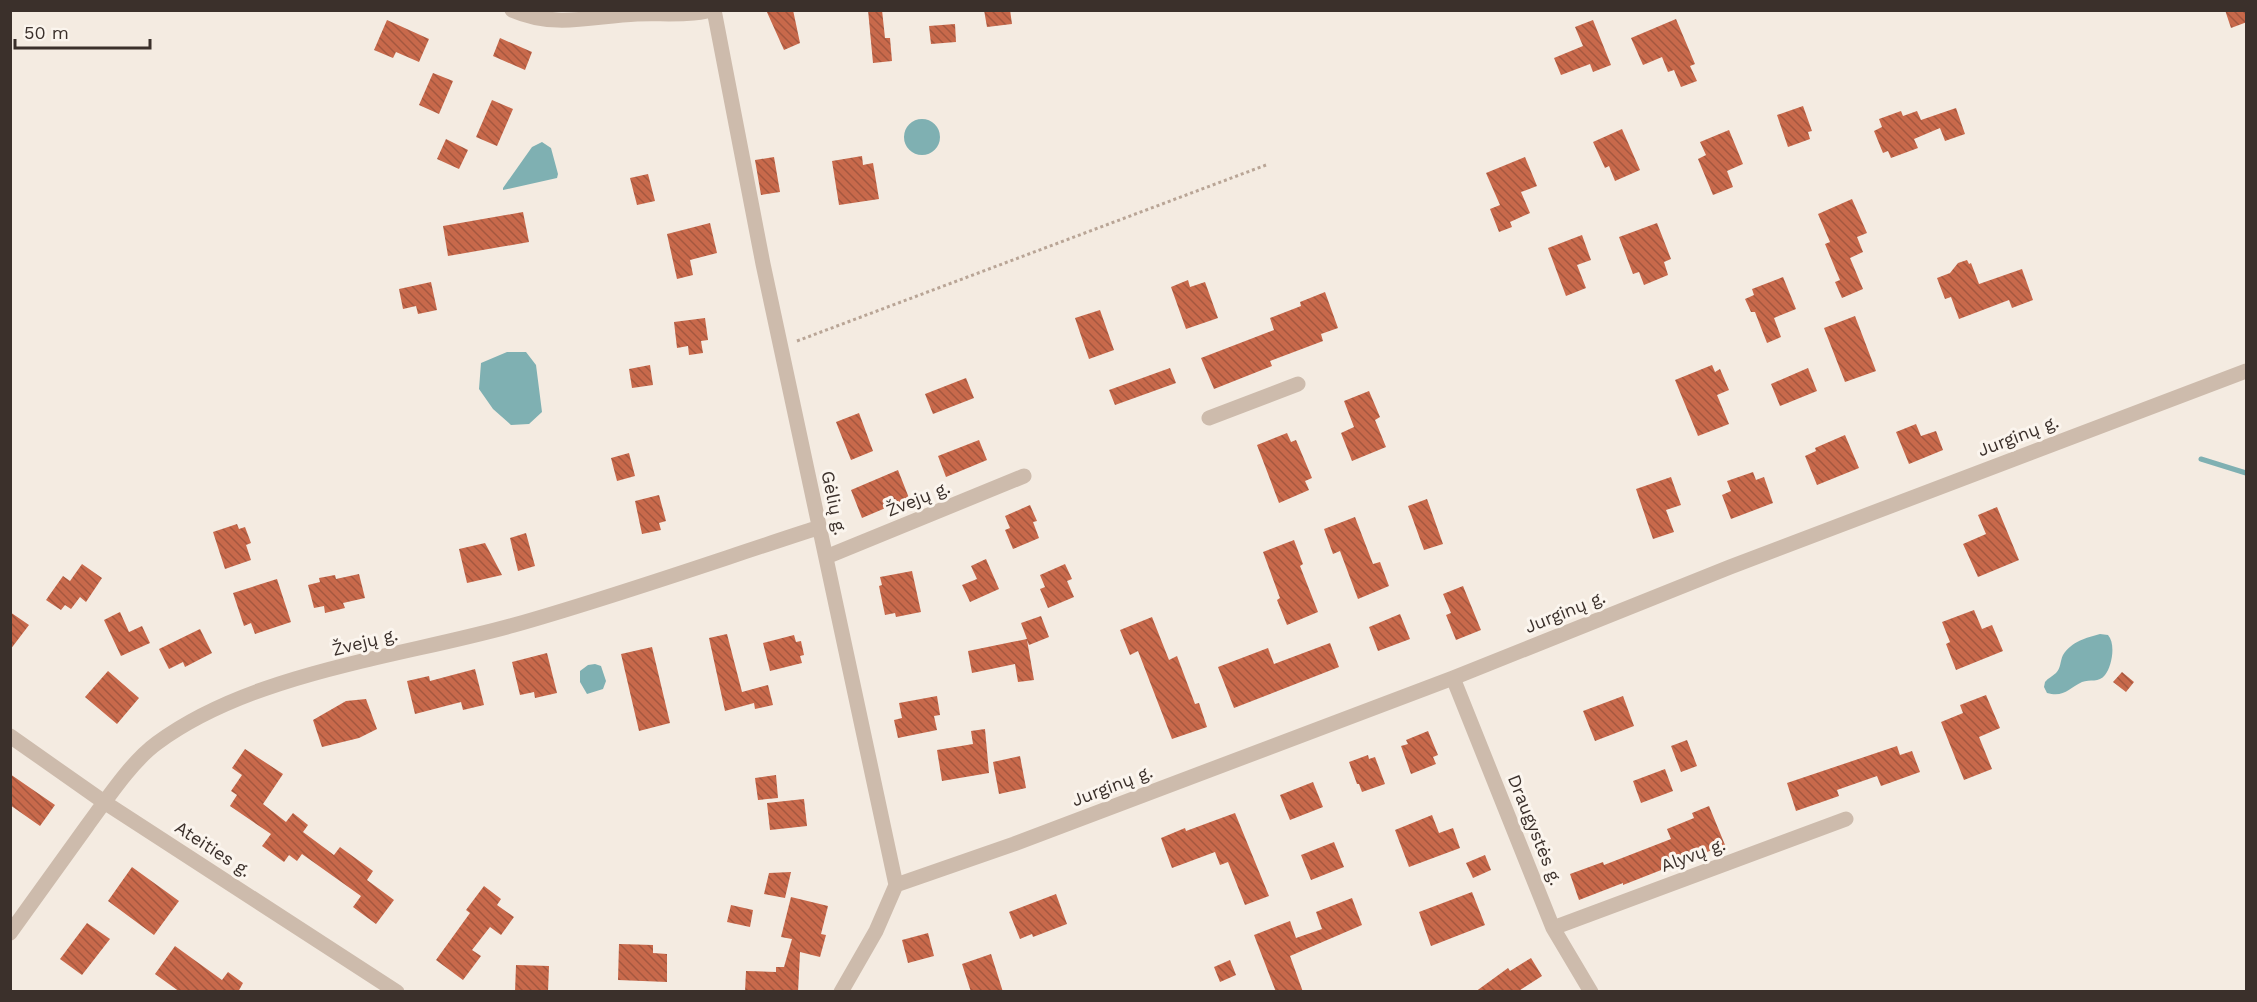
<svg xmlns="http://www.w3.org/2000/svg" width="2257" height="1002" font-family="'Work Sans',sans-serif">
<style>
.water{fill:#7fb0b2}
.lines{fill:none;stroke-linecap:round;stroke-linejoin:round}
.stream{stroke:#7fb0b2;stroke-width:5}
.building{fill:url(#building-back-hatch)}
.path{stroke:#b9a596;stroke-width:3;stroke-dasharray:3 3;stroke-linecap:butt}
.minor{stroke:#cdbbac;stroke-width:15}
.labels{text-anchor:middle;stroke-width:6;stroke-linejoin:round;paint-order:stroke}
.street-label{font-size:18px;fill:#3b302b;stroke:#fbf5ee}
</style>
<defs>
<pattern id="building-back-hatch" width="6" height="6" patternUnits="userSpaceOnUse" patternTransform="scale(1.5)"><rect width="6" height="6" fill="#c8694b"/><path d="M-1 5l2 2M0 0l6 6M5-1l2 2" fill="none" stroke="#a4573f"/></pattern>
</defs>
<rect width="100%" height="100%" fill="#f4ebe1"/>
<path class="water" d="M904 137a18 18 0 1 1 36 0a18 18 0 1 1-36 0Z
M542,142L551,148L558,174L557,178L503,190V188L532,147Z
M507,352H526L536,365L542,412L529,424L511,425L493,409L479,389L481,363Z
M2100,634L2108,635C2116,644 2112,666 2105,675C2099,683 2090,679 2082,682C2069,688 2064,698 2047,693L2044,687L2045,682C2048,678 2053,676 2056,673C2061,668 2060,661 2063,655C2072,641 2086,638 2100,634Z
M595,664L601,666L606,681L603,689L587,694L580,682V671L588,665Z"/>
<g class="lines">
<path class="stream" d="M2201,459L2246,473"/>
</g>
<path class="building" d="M766,10H793L800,43L784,50Z
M868,10H882L885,38H890L892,61L873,63Z
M984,10H1010L1012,24L987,27Z
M2225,10H2247V22L2231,28Z
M1676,19L1695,64L1690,66L1697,81L1681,87L1674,70L1668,72L1662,57L1643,65L1631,38Z
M387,20L429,39L419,62L396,52L393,58L374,50Z
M1593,20L1611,65L1593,72L1590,64L1561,75L1554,58L1583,46L1575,27Z
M955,24L956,42L931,44L929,26Z
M500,38L532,52L525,70L493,56Z
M433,73L453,81L439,114L419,105Z
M492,100L513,109L497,146L476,137Z
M1803,106L1812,131L1808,132L1810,139L1788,147L1777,115Z
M1956,108L1965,134L1945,141L1940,128L1914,139L1918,148L1891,158L1888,151L1883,153L1874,131L1882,127L1879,119L1901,111L1903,116L1917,111L1921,120Z
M1622,129L1640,170L1615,181L1609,166L1605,168L1593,142Z
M1729,130L1743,164L1727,171L1733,187L1713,195L1698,159L1706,155L1700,142Z
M446,139L468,150L459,169L437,159Z
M862,156L863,165L873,163L879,199L839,205L832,161Z
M774,157L780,192L761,195L755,160Z
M1525,157L1537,186L1521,192L1530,213L1510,222L1512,227L1499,232L1490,209L1500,205L1486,173Z
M648,174L655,201L637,205L630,178Z
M1852,199L1867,233L1857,237L1863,252L1850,258L1863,289L1842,298L1835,282L1840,280L1825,244L1830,242L1818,214Z
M523,212L529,242L448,256L443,226Z
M710,223L717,253L690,260L693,275L677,279L667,234Z
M1657,223L1671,259L1664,262L1668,275L1644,285L1639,272L1633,274L1619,237Z
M1582,235L1591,260L1577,265L1586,288L1566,296L1548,248Z
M1967,260L1969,264L1971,263L1979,284L2022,269L2033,300L2012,308L2009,300L1959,319L1951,297L1945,299L1937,278L1950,273L1958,263Z
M1783,277L1796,309L1774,318L1781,337L1767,343L1755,312H1751L1745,299L1754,295L1752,289Z
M1188,280L1190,287L1205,282L1218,318L1186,329L1171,287Z
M431,282L437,310L418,314L416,306L403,309L399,289Z
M1325,292L1338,328L1321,334L1323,341L1270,361L1272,366L1214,389L1201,358L1274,330L1270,318L1301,306L1300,302Z
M1100,310L1114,350L1089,359L1075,318Z
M1855,316L1876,371L1845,382L1824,328Z
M705,318L708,340L701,341L703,353L689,355L688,346L677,348L674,322Z
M650,365L653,385L632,388L629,369Z
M1712,365L1715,372L1720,369L1729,390L1717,395L1729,424L1698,436L1675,380Z
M1170,368L1176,383L1115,405L1109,390Z
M1808,368L1817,391L1780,406L1771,384Z
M966,378L974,398L933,414L925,394Z
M1369,391L1380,417L1375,420L1386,447L1352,461L1341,433L1354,427L1344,401Z
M859,413L873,451L851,460L836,422Z
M1916,424L1921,436L1936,431L1943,450L1909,464L1896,432Z
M1287,433L1291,442L1296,440L1312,478L1305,481L1309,490L1279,503L1257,445Z
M1845,435L1859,468L1817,485L1805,456L1816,451L1815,448Z
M979,440L987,460L946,477L938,456Z
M629,453L635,476L617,481L611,458Z
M898,470L909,498L862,518L851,490Z
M1753,472L1756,480L1764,477L1773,503L1731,519L1722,495L1731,491L1727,481Z
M1671,477L1681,505L1666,510L1674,532L1653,539L1636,489Z
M659,495L666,521L659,523L661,530L642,534L635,501Z
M1427,499L1443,544L1424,550L1408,506Z
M1030,505L1037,521L1033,522L1039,538L1013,549L1005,530L1010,528L1005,516Z
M1997,507L2019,560L1978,577L1963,544L1986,534L1978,515Z
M1355,517L1373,564L1380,562L1389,586L1358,599L1340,551L1333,554L1324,529Z
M237,524L239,529L245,527L251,543L246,545L251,560L225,569L213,532Z
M526,533L535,566L518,571L510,538Z
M1294,540L1303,564L1300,566L1318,612L1287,625L1277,600L1280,598L1263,552Z
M485,543L502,575L467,583L459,549Z
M986,559L999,589L970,602L962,585L977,579L971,566Z
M82,564L102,578L86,602L80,597L71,609L65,605L61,610L46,600L63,576L70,581Z
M1065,564L1072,579L1067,581L1074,597L1048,608L1040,589L1045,587L1040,575Z
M912,571L921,612L896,617L895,613L885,615L879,586L882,585L880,577Z
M359,574L365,598L343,603L345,608L325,613L324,606L314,608L308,585L320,582L319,578L335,575L336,579Z
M277,579L291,622L255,634L251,623L244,626L233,593Z
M1463,586L1481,630L1456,640L1446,615L1451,613L1443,594Z
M1974,610L1982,629L1992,625L2003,651L1956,670L1946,644L1950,642L1942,622Z
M10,612L29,625L10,650Z
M120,612L129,632L142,626L150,643L121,656L104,620Z
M1400,614L1410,639L1378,651L1369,627Z
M1041,616L1049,637L1029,645L1027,640L1034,680L1018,682L1015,664L972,673L968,651L1027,639L1021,623Z
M1152,617L1169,660L1177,656L1195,704L1199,703L1207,727L1172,739L1138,651L1130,655L1120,630Z
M200,629L212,653L185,667L183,662L169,669L159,649Z
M727,634L742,692L768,685L773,705L755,709L754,703L725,711L709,638Z
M794,635L796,642L801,641L804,655L800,656L802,663L770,671L763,643Z
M1330,643L1339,667L1234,708L1218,667L1268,648L1274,664Z
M652,647L670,723L639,731L621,654Z
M547,653L557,693L535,698L534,692L520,695L512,662Z
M475,669L484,705L463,710L461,702L415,714L407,681L429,676L430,681Z
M108,671L139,698L117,724L85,697Z
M2122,672L2134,682L2126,692L2113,682Z
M1986,695L2000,728L1979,737L1992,769L1964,780L1941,722L1963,713L1960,705Z
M937,696L940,715L934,716L937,730L898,738L894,720L902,718L899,703Z
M1623,696L1634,726L1595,741L1583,711Z
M366,699L377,729L359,738L322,747L313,720L346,701Z
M985,729L989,773L942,781L937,750L973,744L971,731Z
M1428,731L1438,755L1433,757L1436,764L1411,774L1401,746L1408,744L1406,740Z
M1687,740L1697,766L1681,772L1671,746Z
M1897,746L1900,755L1912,751L1920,772L1881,786L1877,776L1837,790L1839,796L1796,811L1787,783Z
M245,749L283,774L263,804L286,822L293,813L308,825L303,832L334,855L340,847L373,871L367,880L394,900L376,924L353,907L361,896L302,854L297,861L289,855L284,862L262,846L271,834L230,806L237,795L231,791L242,775L232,768Z
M1368,755L1369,759L1375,757L1385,784L1362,792L1359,784H1357L1349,762Z
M1020,756L1026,788L999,794L993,762Z
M1665,769L1673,791L1641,803L1633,781Z
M10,774L55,805L40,826L10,805Z
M776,775L778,798L758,800L755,778Z
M1313,782L1323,807L1290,820L1280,795Z
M804,799L807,826L770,830L767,803Z
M1709,806L1725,845L1623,885V883L1579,900L1570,874L1603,862L1604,865L1671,839L1667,829L1694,818L1692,813Z
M1235,813L1269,896L1245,905L1228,862L1220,865L1215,852L1172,868L1161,838L1185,828L1186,831Z
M1432,815L1439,833L1453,828L1460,848L1409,867L1395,830Z
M1334,842L1344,867L1311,880L1301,855Z
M1485,855L1491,870L1473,878L1466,863Z
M132,867L179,901L154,935L108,901Z
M791,872L785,898L764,894L769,873Z
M484,886L501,899L497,905L514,917L501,935L490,927L472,950L481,956L463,980L436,960L470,913L466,910Z
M1472,892L1485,925L1431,946L1419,912Z
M1056,894L1067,924L1033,937L1032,934L1020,939L1009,912Z
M791,897L828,906L821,934L826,935L820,957L800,952L798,992H745L746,971L776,972V967H784L792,939L781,937Z
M1352,898L1362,925L1290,956L1303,992H1276L1254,935L1290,921L1296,938L1322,929L1316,912Z
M731,905L753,910L750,927L727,922Z
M87,923L110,939L82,975L60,959Z
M928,933L934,956L908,963L902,940Z
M619,944L653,945V953L667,954V982L618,980Z
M175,946L222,980L228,972L243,983L238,992H180L155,974Z
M991,954L1003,992H971L962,964Z
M1531,958L1542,976L1517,992H1475L1508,968L1510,971Z
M1230,960L1236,975L1220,982L1214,967Z
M516,965L549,966L548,992H515Z"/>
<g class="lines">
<path class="path" d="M797,341L1266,165"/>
<path class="minor" d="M512,10C556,29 592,16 637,14C662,13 688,16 712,10
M714,10L763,264L896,885L876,931L841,992
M1209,418L1298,384
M826,557L1024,476
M1453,678L1553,928L1591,992
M10,736L104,802L397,992
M896,885L1014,844L1453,678L1730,567L2246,371
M1553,928L1846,819
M10,933C36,897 62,861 87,826C107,799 131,762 157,743C253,672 400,657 514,625C617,596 718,560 820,527"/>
</g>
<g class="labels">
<g class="street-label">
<text transform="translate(2018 436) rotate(-21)" y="6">Jurginų g.</text>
<text transform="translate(918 499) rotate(-22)" y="6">Žvejų g.</text>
<text transform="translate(834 503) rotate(78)" y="6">Gėlių g.</text>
<text transform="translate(1565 612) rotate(-22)" y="6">Jurginų g.</text>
<text transform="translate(365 642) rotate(-14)" y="6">Žvejų g.</text>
<text transform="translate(1112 786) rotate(-21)" y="6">Jurginų g.</text>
<text transform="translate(1535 830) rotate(68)" y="6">Draugystės g.</text>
<text transform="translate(213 849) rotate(33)" y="6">Ateities g.</text>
<text transform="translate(1693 855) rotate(-20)" y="6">Alyvų g.</text>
</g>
</g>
<rect width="2257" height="1002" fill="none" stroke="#3b302b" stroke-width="24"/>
<path d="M15 39v9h135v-9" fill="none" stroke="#3b302b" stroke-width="3"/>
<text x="24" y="39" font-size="18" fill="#3b302b" stroke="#fbf5ee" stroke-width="4.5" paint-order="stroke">50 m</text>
</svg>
